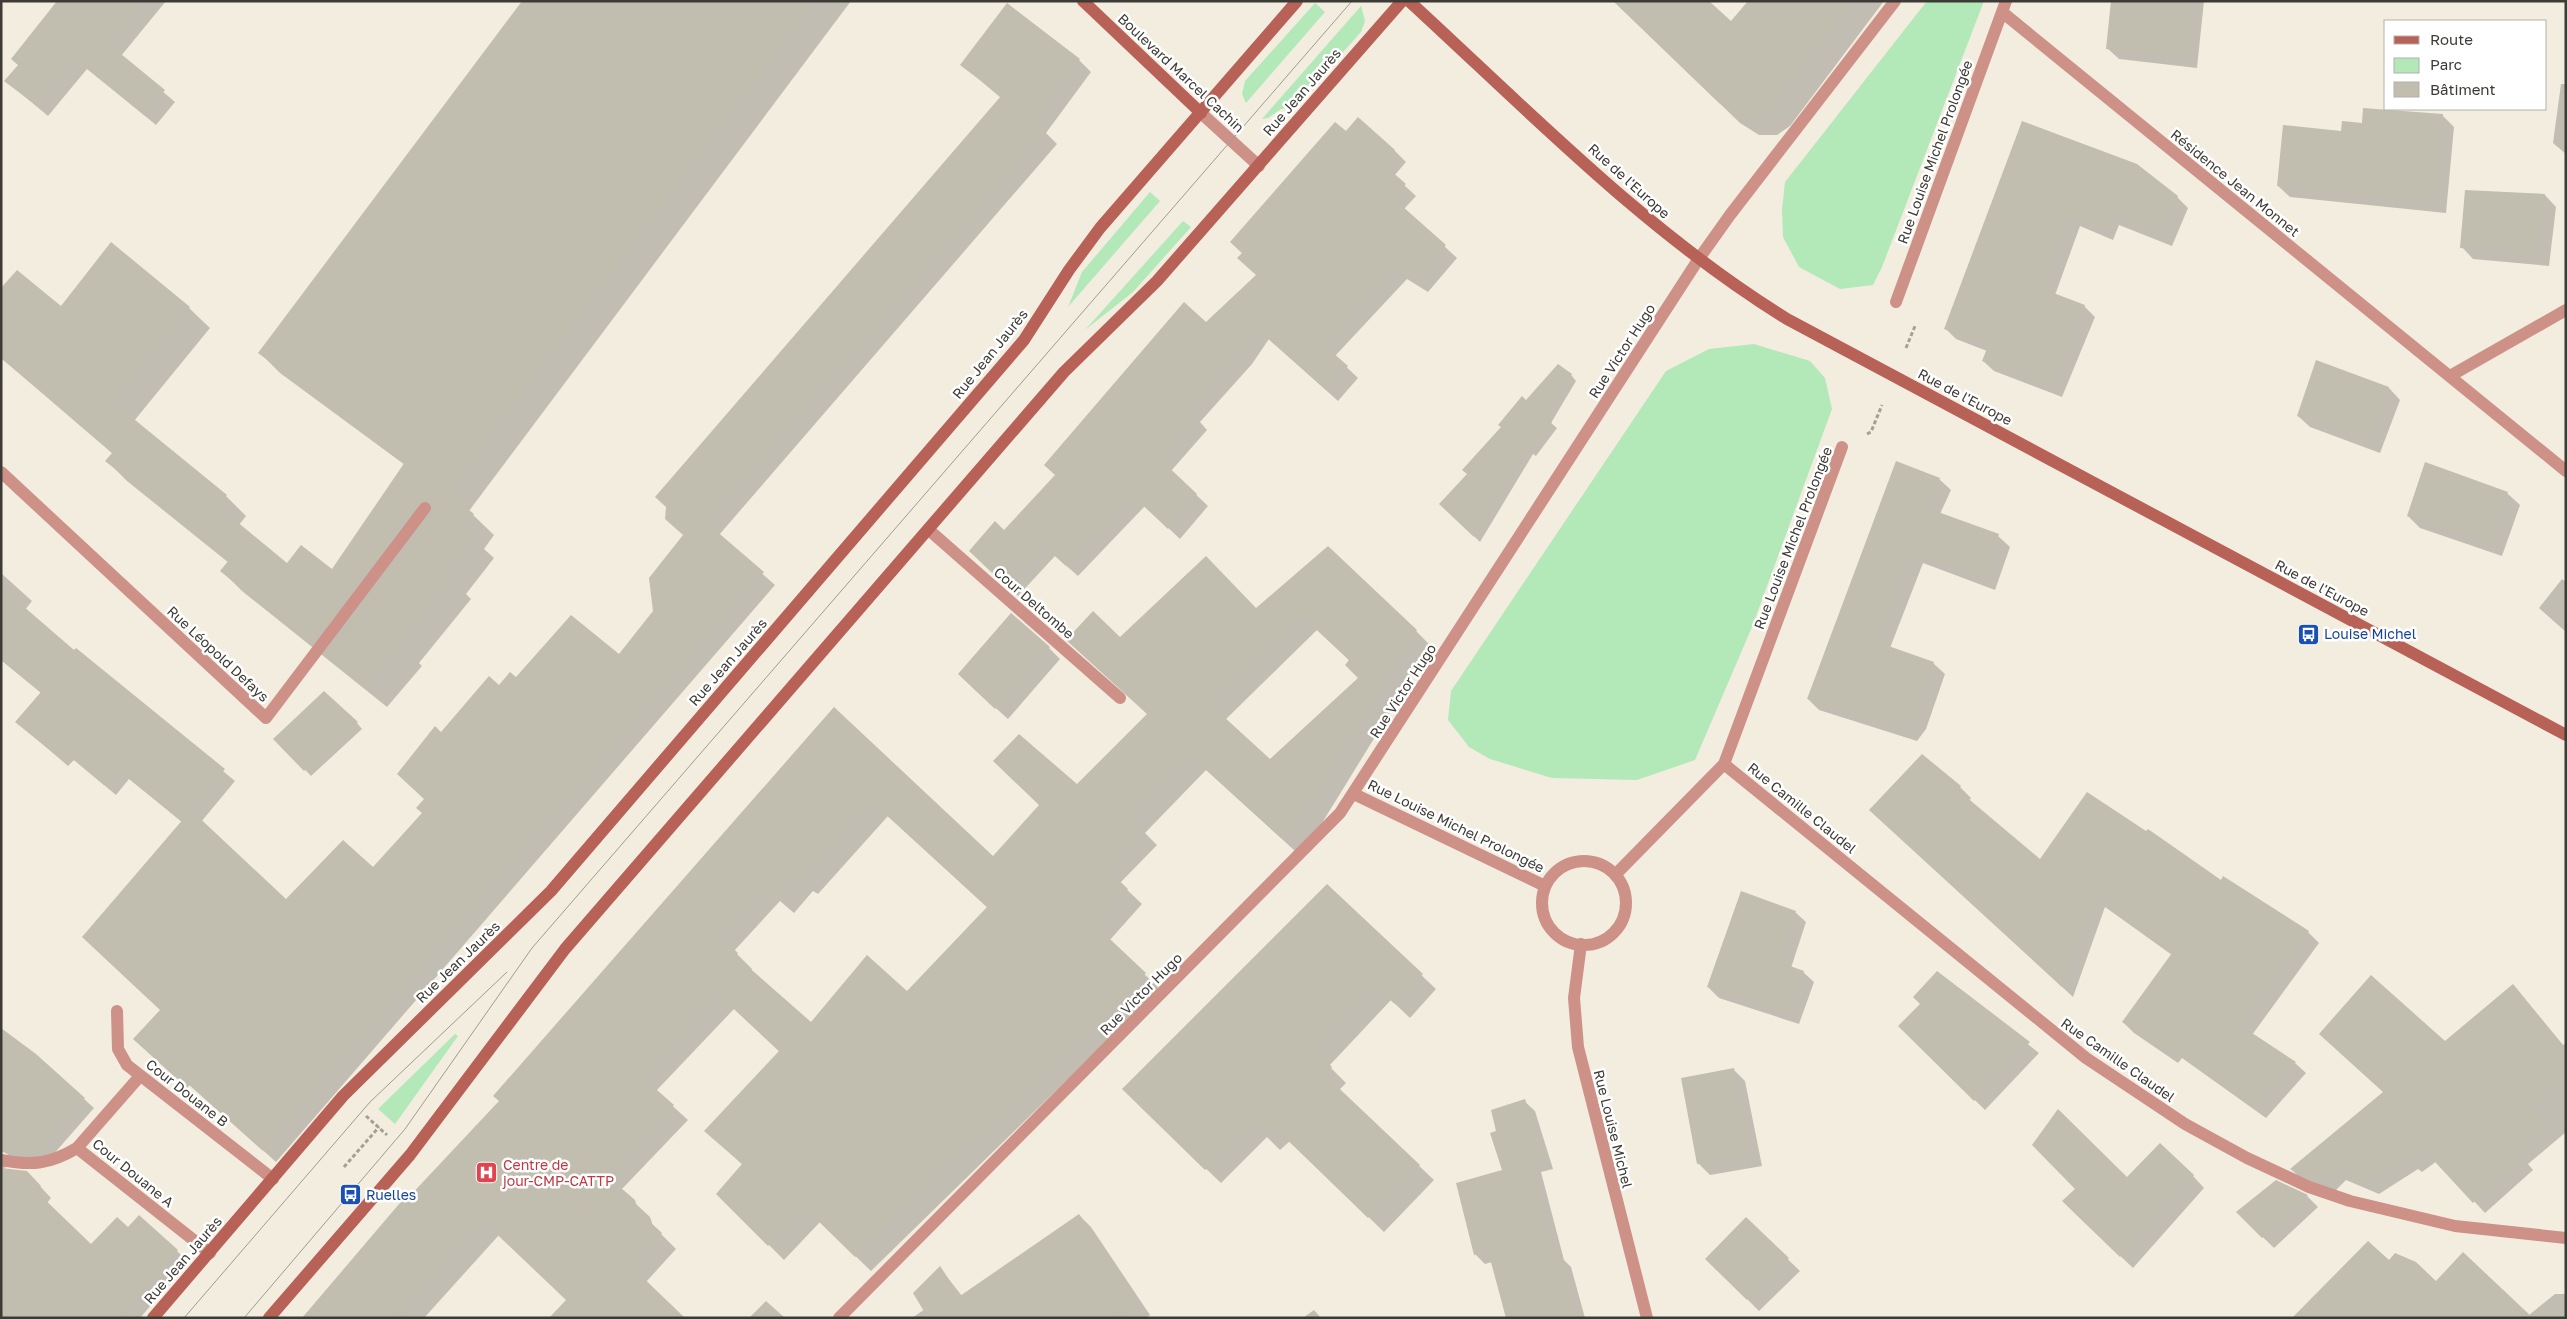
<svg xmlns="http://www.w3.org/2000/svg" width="2567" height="1319" font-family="'Golos Text',sans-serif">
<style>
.green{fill:#b3e8b8}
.shadow{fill:#0003;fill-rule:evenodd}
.building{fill:#c1bdaf;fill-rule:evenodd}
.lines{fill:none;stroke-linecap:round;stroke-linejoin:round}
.path{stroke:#a4a096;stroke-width:3;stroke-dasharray:4 2.5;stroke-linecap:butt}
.lane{stroke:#cd9188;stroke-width:12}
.street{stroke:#cd9188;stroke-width:12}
.secondary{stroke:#b76157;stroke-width:12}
.tram{stroke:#9f9b91;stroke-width:1}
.labels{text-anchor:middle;stroke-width:5;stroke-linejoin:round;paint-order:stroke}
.street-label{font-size:14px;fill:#3d3b35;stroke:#fff}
.transit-label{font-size:14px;fill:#164399;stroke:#fff;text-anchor:start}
.health-label{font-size:14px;fill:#be3a42;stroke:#fff;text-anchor:start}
</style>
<rect width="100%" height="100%" fill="#f2eddf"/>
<path class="green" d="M1927,1H1984L1882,267L1873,285L1840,289L1799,267L1783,237L1782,210L1785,182Z
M1315,3L1325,12L1246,103L1242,94L1245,81Z
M1361,6L1365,21L1361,32L1295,106L1281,109L1268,118L1262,119Z
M1150,192L1160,201L1068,307L1082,272Z
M1183,221L1191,227L1133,292L1085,330Z
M1754,344L1810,361L1825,378L1832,409L1752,627L1695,760L1637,780L1552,778L1490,759L1469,747L1448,720L1451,691L1666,371L1709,349Z
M455,1034L458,1036L395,1124L378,1109Z"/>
<path class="shadow" d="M70,1H166L121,56L175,102L156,125L87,69L48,116L6,81Z
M523,1H851L469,511L494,535L484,549L494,558L466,594L471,599L419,663L422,666L387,707L242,591L222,571L229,563L127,481L107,461L113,454L1,358V340L61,307L189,308L210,328L134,421L226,496L246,516L239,525L288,565L332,571L405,465L280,373L260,353Z
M1614,1L1731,22L1749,1H1884L1790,126L1777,135H1759L1740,123Z
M2112,1H2204L2197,68L2119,59L2107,48Z
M1008,5L1079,60L1091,72L1046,133L1057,144L719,535L775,585L276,1162L190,1085L187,1088L147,1051L162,1010L182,822L129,779L116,795L74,760L68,766L17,722L41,693L1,660V573L32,601L25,610L74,652L76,650L235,781L201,822L287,901L373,869L424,814L441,734L500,687L516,678L619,655L654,612L684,536L1001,98L962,65Z
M2561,84H2566V154L2553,143Z
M2442,115L2454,127L2446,213L2290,197L2278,186L2342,132L2363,125Z
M2022,123L2177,197L2188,208L2172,246L2119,225L2113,240L2080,226L2055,295L2084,306L2095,317L2062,397L1994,371L1983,361L1987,351L1956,339L1946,329Z
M1346,132L1394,150L1406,162L1394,176L1416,196L1404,209L1457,258L1428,292L1407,279L1335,356L1358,378L1338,401L1269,339L1252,364L1200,422L1207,430L1171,471L1208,506L1180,539L1145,506L1078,576L1055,556L1018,596L982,562L1004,532L1206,323L1257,275L1243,254L1231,242Z
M2545,195L2556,207L2549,266L2473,259L2462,247Z
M2317,362L2389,388L2400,400L2380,453L2310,427L2298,416Z
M1571,375L1576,381L1551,423L1557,428L1536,456L1533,454L1480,542L1441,504L1469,475L1526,401Z
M2426,464L2508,494L2520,505L2502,556L2420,528L2408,516Z
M1939,479L1951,490L1940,514L1998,536L2010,547L1995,590L1923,563L1890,648L1933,663L1945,674L1926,729L1917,741L1819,710L1808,699Z
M2562,579L2566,582V632L2539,608Z
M1256,610L1416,631L1431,646L1322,823L1295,851L1206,770L1145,833L1157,845L1120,883L1142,904L1109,941L1160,989L871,1271L820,1222L784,1260L718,1194L743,1165L706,1131L780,1052L734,1009L656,1091L688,1120L621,1190L650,1217L653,1226L676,1249L646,1282L568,1300L499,1235L424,1318H304L407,1201L500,1101L834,709L993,857L1077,786L1148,715L1120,638ZM1317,630L1350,661L1360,679L1270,761L1225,720ZM888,816L988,908L907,992L811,1024L751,971L752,969L734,951L780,901L794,913L813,891L818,894Z
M1049,648L1060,659L1008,719L971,686Z
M357,723L362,729L311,776L275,739Z
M1960,787L1971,798L1969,801L2040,861L2221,882L2308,932L2319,943L2252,1035L2295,1063L2306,1073L2266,1118L2182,1058L2178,1063L2134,1033L2123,1022L2172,955L2105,907L2073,997L1882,820Z
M1327,886L1436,989L1410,1018L1391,1000L1329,1066L1346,1083L1339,1090L1434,1180L1384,1232L1290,1141L1280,1150L1267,1137L1221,1183L1138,1104Z
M1795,912L1806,922L1791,968L1803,972L1814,982L1799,1024L1719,998L1708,987Z
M1937,973L2039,1053L1985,1110L1900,1026L1922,1004Z
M2513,985L2563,1045L2566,1043V1132L2528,1164L2533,1170L2485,1213L2437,1161L2422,1172L2418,1169L2379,1194L2346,1180L2333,1193L2302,1180L2291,1169Z
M1733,1069L1745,1081L1762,1166L1710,1175L1698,1163Z
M84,1099L94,1108L45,1164L19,1162L1,1150Z
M1524,1101L1535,1111L1553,1169L1541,1172L1564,1260L1571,1267L1585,1318H1507L1492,1262L1485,1264L1475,1254L1504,1171L1498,1132Z
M1,1159L7,1165L4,1169L38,1184L51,1198L47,1203L91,1246L128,1229L177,1251L188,1262L140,1318H1Z
M2193,1176L2204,1188L2133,1268L2075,1213L2127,1179Z
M2276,1182L2307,1196L2318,1207L2274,1248L2238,1213Z
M1079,1215L1091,1227L1150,1315L1146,1318H912L925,1309L940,1268L962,1296Z
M1746,1219L1800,1271L1759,1311L1707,1259Z
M2389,1261L2436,1283L2529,1315L2555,1294H2566V1318H2294Z
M766,1301L785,1318H749Z
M1314,1310L1321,1318H1303Z"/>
<path class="building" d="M57,1H145L110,45L165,90L145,115L75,59L37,106L4,81L18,65L11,59Z
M522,1H816L448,493L474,514L464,529L474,537L446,573L452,578L400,643L402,645L366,688L324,655L431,513L433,509L430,502L426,500L419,503L311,645L220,571L229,560L105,461L113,452L1,358V288L17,270L61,306L111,242L190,307L113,402L227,495L218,506L287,563L301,545L332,569L405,462L258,353Z
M1613,1H1709L1731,21L1748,1H1853L1771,107L1758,116L1750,117L1738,116L1719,103Z
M2111,1H2193L2187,57L2106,49Z
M1007,3L1080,59L1034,122L1046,131L707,523L764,572L263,1151L177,1074L175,1077L133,1039L160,1010L82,937L191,810L286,899L343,840L373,867L422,813L416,808L424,799L397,774L435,726L441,732L489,676L499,685L510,672L516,677L571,615L619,654L653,611L649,578L683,535L665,519L666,507L655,497L1001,96L960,65Z
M2363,108L2443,114L2435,202L2277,186L2283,125L2341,131L2342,121L2362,123Z
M1358,117L1395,150L1383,164L1406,184L1393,198L1446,245L1416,282L1395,269L1324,345L1348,366L1326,390L1257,329L1241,353L1189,410L1197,417L1160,459L1197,494L1168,529L1133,496L1066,566L1043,545L1006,586L969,551L995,521L1004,530L1055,475L1044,465L1184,302L1206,322L1256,275L1237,258L1242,253L1230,242L1335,122L1346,131Z
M2022,121L2137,164L2178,196L2161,236L2109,215L2103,230L2069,216L2043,289L2085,305L2052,388L1982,361L1988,346L1944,329Z
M2465,190L2545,194L2538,255L2460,248Z
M2316,360L2389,387L2368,442L2297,416Z
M1558,364L1572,374L1546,417L1552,422L1530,452L1527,449L1474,537L1439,504L1467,474L1462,470L1501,427L1498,425L1522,396L1526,400Z
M1896,461L1940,478L1927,508L1999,534L1984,580L1912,553L1877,642L1934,662L1916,718L1905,730L1807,699Z
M2425,462L2508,492L2490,545L2407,516Z
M1328,546L1417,630L1307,808L1280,837L1191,756L1131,817L1143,829L1106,868L1128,889L1095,925L1146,973L855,1257L805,1208L768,1246L716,1194L742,1164L704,1131L779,1051L719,995L641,1076L674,1105L606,1175L635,1200L638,1211L662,1233L632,1267L685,1318H549L566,1300L483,1221L395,1318H302L405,1197L407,1199L499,1101L493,1096L834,707L993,856L1039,805L993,761L1019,734L1077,784L1147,714L1066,640L1093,611L1120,637L1206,556L1256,608ZM1302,616L1349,660L1345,665L1358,678L1270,759L1211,705ZM872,802L987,907L907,991L867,955L811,1022L736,956L738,953L719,936L765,887L779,899L797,877L802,880Z
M1,587L74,650L76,648L225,769L181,821L118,769L104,785L62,750L57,756L15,722L41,692L1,660Z
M1011,613L1050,647L995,709L958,674Z
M324,691L358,722L304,771L273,739Z
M1922,754L1961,786L1958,790L2040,859L2087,792L2146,831L2148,829L2221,880L2223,876L2309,931L2240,1025L2296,1062L2254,1108L2171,1048L2167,1053L2122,1022L2172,953L2094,898L2062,987L1869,810Z
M1327,884L1423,974L1395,1004L1375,987L1315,1050L1332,1067L1325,1075L1420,1165L1368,1218L1274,1127L1264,1136L1252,1124L1205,1170L1122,1089Z
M1741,891L1796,911L1779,962L1804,971L1789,1015L1707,987Z
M1937,971L2030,1042L1974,1101L1898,1026L1920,1004L1913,997Z
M2371,975L2445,1041L2513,984L2566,1049V1075L2531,1105L2550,1125L2518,1153L2523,1159L2473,1203L2425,1151L2410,1162L2407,1158L2367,1184L2334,1170L2321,1183L2290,1169L2383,1092L2319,1034Z
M1,1028L36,1054L85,1098L35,1155L1,1152Z
M1734,1068L1751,1154L1697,1164L1681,1078Z
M1525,1099L1544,1159L1532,1162L1557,1256L1561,1255L1578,1318H1506L1488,1251L1474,1255L1456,1183L1502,1170L1490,1133L1496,1131L1491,1110Z
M2058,1109L2127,1177L2160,1143L2194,1175L2120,1257L2062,1201L2075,1189L2032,1145Z
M1,1168L27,1171L41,1186L37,1192L91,1244L117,1217L128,1227L139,1215L178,1250L119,1318H1Z
M2276,1180L2308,1195L2262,1238L2236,1212Z
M1079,1214L1139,1303L1117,1318H928L913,1293L940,1266L960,1296Z
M1746,1217L1789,1258L1747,1300L1705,1259Z
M2368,1241L2389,1260L2395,1253L2416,1262L2436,1281L2463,1252L2533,1318H2292Z"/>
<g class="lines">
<path class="path" d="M1906,348L1915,326
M1867,434L1871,432L1882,405
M366,1116L387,1135
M344,1167L379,1127"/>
<path class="lane" d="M929,530L1120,698
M117,1011L118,1049L127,1065L273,1179
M77,1148L140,1076
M1,1160C32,1166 50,1164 77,1148L210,1253"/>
<path class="street" d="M2002,12L2566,471
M1201,113L1259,166
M1896,302L2006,1
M2450,376L2566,310
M1,472L266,718L425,508
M1724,764L2086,1058L2185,1124L2247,1158L2309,1187L2350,1201L2455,1226L2566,1238
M1354,794L1545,886
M1542 903a42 42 0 1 1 84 0a42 42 0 1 1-84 0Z
M1615,875L1724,764L1842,447
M1581,944L1574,998L1578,1047L1647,1318
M839,1318L1340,813L1698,260L1730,215L1895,1"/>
<path class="secondary" d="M1083,1L1201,113
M1409,1C1530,112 1646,232 1787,319L2566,735
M153,1318L343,1096L551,891L1024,340L1069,270L1100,228L1297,1
M269,1318L410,1155L565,949L1064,372L1157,281L1402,1"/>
<path class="tram" d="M184,1318L370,1102L507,972
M244,1318L405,1129L532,948L1352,1"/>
</g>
<defs>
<symbol id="bus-square" viewBox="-11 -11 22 22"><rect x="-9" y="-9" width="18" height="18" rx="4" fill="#1a4fb4" stroke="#fff"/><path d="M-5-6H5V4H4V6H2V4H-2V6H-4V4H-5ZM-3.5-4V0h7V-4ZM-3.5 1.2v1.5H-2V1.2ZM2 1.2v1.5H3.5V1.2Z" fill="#fff"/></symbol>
<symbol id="hospital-square" viewBox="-11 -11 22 22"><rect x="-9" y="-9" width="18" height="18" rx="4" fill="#e0444e" stroke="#fff"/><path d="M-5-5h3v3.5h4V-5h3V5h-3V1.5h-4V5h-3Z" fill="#fff"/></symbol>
</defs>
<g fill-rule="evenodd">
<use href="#bus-square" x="2296" y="622" width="25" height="25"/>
<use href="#hospital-square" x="474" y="1160" width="25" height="25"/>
<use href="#bus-square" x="338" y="1182" width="25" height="25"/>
</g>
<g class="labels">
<g class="street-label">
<text transform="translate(1181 73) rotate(43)" y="5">Boulevard Marcel Cachin</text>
<text transform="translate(1302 92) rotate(-49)" y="5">Rue Jean Jaurès</text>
<text transform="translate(1935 152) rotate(-70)" y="5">Rue Louise Michel Prolongée</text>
<text transform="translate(1629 181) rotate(42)" y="5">Rue de l'Europe</text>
<text transform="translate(2235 183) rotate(39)" y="5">Résidence Jean Monnet</text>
<text transform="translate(1622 351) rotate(-57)" y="5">Rue Victor Hugo</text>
<text transform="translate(990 354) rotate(-51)" y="5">Rue Jean Jaurès</text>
<text transform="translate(1965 397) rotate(28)" y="5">Rue de l'Europe</text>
<text transform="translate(1793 538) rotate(-69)" y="5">Rue Louise Michel Prolongée</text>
<text transform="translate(2322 588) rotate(28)" y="5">Rue de l'Europe</text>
<text transform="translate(1034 603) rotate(41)" y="5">Cour Deltombe</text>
<text transform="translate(218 654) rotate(43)" y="5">Rue Léopold Defays</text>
<text transform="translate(728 662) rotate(-49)" y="5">Rue Jean Jaurès</text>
<text transform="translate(1403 691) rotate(-57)" y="5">Rue Victor Hugo</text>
<text transform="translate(1802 808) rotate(39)" y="5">Rue Camille Claudel</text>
<text transform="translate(1456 826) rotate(26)" y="5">Rue Louise Michel Prolongée</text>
<text transform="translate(458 962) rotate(-44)" y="5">Rue Jean Jaurès</text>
<text transform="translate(1141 994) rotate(-45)" y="5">Rue Victor Hugo</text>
<text transform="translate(2118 1060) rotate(35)" y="5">Rue Camille Claudel</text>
<text transform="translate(187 1093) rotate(38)" y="5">Cour Douane B</text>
<text transform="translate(1613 1129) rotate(76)" y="5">Rue Louise Michel</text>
<text transform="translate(133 1173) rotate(39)" y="5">Cour Douane A</text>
<text transform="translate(183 1260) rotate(-49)" y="5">Rue Jean Jaurès</text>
</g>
<g class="transit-label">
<text x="2324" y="639">Louise Michel</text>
<text x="366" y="1200">Ruelles</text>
</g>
<g class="health-label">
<text x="503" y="1170">Centre de<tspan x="503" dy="16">jour-CMP-CATTP</tspan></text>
</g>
</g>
<rect width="2567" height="1319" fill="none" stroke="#3d3b35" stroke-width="5"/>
<rect x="2384" y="20" width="162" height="90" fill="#ffffff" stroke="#b1b1ae"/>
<rect x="2394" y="36" width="25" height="8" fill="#b76157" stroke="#b1b1ae"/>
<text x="2430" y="45" font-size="15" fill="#3d3b35">Route</text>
<rect x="2394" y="58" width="25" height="15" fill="#b3e8b8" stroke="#b1b1ae"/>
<text x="2430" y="70" font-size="15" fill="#3d3b35">Parc</text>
<rect x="2394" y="82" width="25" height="15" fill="#c1bdaf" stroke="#b1b1ae"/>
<text x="2430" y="95" font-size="15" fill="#3d3b35">Bâtiment</text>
</svg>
